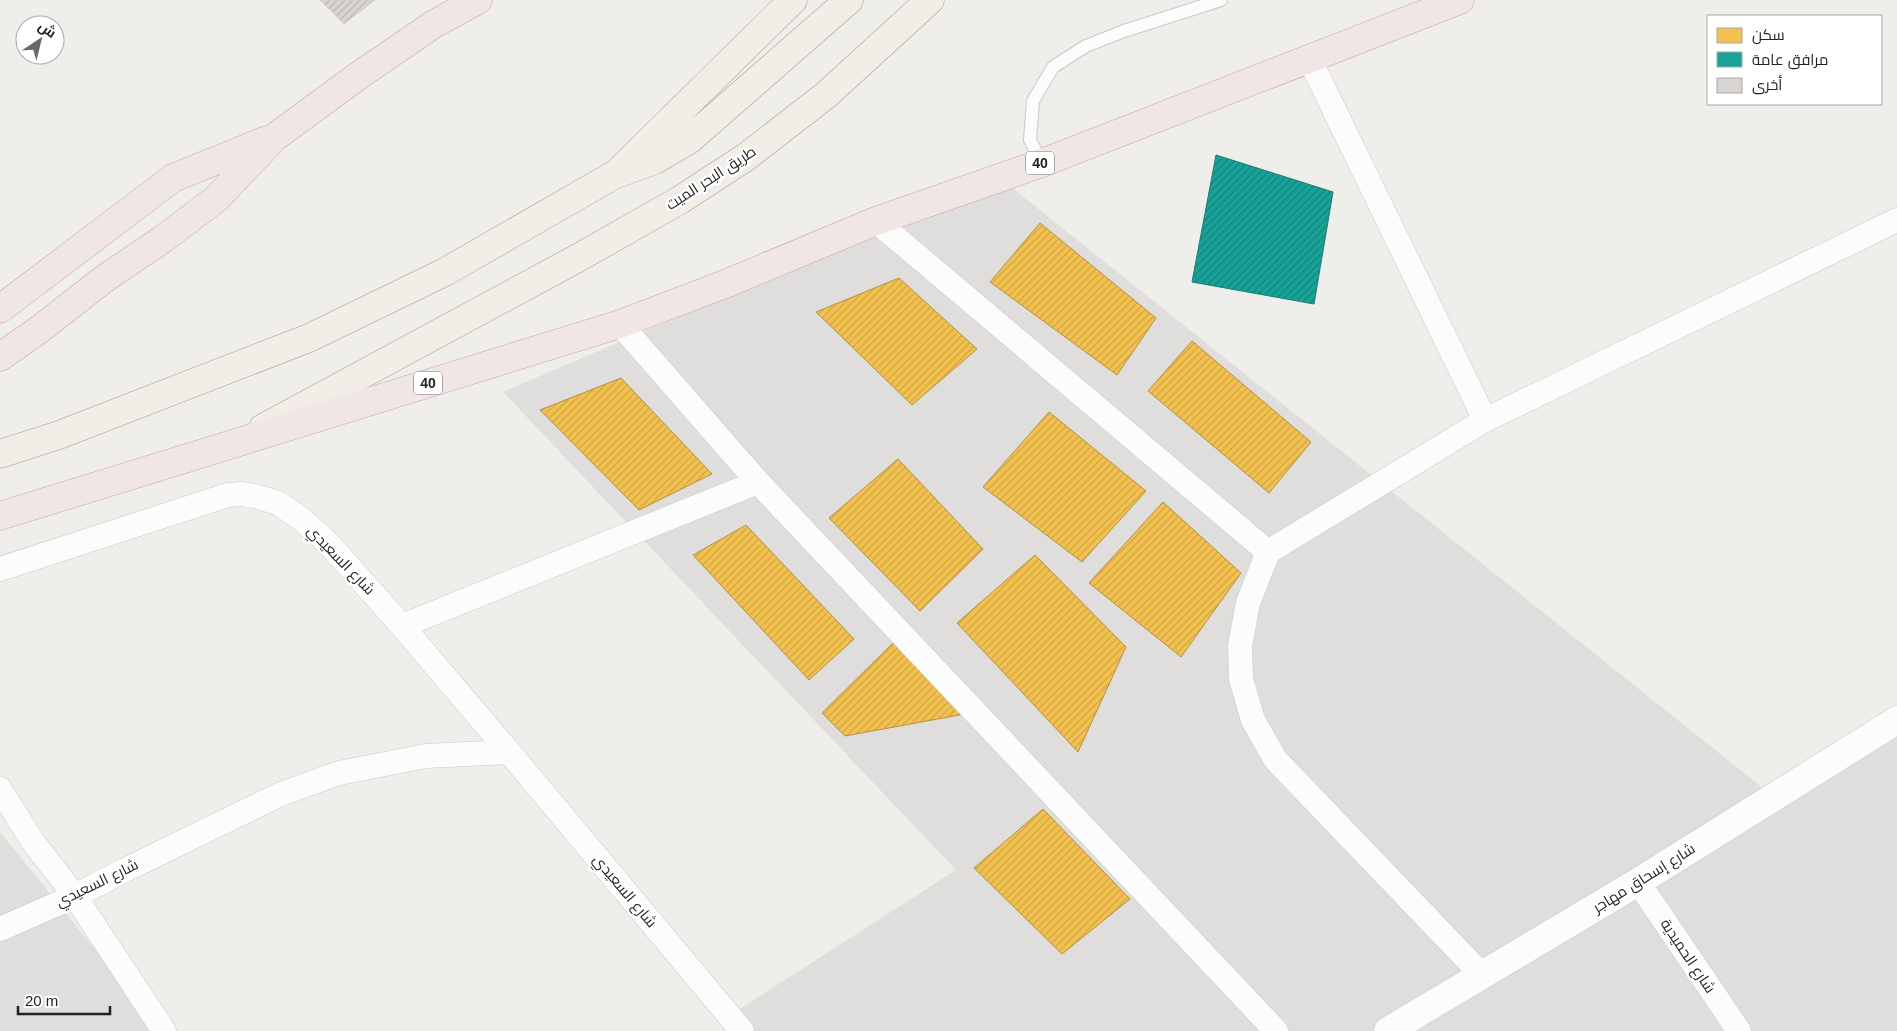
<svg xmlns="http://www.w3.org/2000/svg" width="1897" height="1031" font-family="Helvetica,Cairo,sans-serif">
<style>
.residential{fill:#dfdedc}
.homes{fill:url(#homes-hatch);stroke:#b49141}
.public{fill:url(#public-hatch);stroke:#1a7c75}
.building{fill:url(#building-hatch);stroke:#d3d0cc}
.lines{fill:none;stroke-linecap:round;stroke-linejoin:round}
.service-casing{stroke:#c9c8c7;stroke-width:14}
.minor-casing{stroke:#c9c8c7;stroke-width:25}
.tertiary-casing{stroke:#c9c8c7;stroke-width:29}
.primary-casing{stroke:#a79c86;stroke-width:29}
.trunk-casing{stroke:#c5a2ac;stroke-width:29}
.service{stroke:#fdfcfc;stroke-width:12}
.minor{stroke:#fdfcfc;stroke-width:24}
.tertiary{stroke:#fdfcfc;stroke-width:28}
.primary{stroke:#f3ede7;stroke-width:28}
.trunk{stroke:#f0e6e4;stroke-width:28}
.labels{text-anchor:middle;stroke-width:5;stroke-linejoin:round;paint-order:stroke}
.shield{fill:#fff;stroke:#646464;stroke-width:1}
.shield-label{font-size:14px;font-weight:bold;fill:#222}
.street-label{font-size:15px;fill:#222;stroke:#fff}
</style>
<defs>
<pattern id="homes-hatch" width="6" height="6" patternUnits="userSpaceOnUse" patternTransform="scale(1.25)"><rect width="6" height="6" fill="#f2c14e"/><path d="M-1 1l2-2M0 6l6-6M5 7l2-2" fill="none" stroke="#cfa644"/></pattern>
<pattern id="public-hatch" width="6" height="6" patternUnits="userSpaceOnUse" patternTransform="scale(1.25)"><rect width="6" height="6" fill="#17a398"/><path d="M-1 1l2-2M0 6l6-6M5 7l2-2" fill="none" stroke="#14847c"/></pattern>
<pattern id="building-hatch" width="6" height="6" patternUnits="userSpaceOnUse" patternTransform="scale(1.25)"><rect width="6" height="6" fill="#d7d4d2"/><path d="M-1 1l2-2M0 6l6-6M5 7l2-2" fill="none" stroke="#b8b6b4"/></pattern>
</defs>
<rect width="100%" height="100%" fill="#f0eeeb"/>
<path class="residential" d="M1006,183L1769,793L1897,710V1031H740L726,1018L956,870L503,392L626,339Z
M0,832L161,1031H0Z"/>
<path class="homes" d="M1040,223L1156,318L1117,375L990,282Z
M899,278L977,349L912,405L816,312Z
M1192,341L1311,442L1269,493L1148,391Z
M621,378L712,474L639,510L540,410Z
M1049,412L1146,491L1082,562L983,487Z
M898,459L983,549L920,611L829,518Z
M1163,502L1241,573L1181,657L1089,583Z
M746,525L854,639L809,680L693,555Z
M1035,555L1126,647L1078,752L957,623Z
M894,642L965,714L845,736L822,713Z
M1043,809L1130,899L1062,954L974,868Z"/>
<path class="public" d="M1216,155L1333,192L1314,304L1192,282Z"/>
<path class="building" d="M320,0H375L344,24Z"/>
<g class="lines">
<defs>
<path id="service" d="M1042,163L1030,140L1033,101L1053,67L1086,46L1124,31L1221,0"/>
<path id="minor" d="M1309,58L1485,420
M876,221L1268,552
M620,324L758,482L1276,1031
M0,569L228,495L241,494L255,496L278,503L300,518L328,543L402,626L509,752L742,1031
M402,626L758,482
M0,789L33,842L75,896L164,1031
M1638,882L1739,1031
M0,929L75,896L125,870L281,794L339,773L426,756L509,752
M1483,976L1275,759L1253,720L1241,679L1240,646L1248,603L1268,552L1485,420L1897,220"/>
<path id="tertiary" d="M1388,1031L1638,882L1897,720"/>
<path id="primary" d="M621,169L793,0
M263,428L576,259L680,200L746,157L826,95L930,0
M0,454L59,435L309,338L445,272L614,175L655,160L689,140L849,0"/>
<path id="trunk" d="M0,309L173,178L267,140
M0,357L40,329L104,279L163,239L216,199L275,137L358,76L434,24L478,0
M0,516L620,324L725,284L876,221L1042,163L1460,0"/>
</defs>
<use href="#service" class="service-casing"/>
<use href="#minor" class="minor-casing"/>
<use href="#tertiary" class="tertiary-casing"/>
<use href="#primary" class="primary-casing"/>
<use href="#trunk" class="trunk-casing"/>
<use href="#service" class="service"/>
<use href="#minor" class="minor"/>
<use href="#tertiary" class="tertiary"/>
<use href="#primary" class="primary"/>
<use href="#trunk" class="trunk"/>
</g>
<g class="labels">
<g class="shield">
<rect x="1026" y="151.5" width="28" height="23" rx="4"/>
<rect x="414" y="371.5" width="28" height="23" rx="4"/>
</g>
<g class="shield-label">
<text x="1040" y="168">40</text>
<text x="428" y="388">40</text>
</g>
<g class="street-label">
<text transform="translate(711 178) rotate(-33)" y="5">طريق البحر الميت</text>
<text transform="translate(341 560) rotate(46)" y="5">شارع السعيدي</text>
<text transform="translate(1644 878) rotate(-32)" y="5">شارع إسحاق مهاجر</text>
<text transform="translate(97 883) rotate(-26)" y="5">شارع السعيدي</text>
<text transform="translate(625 891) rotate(50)" y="5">شارع السعيدي</text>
<text transform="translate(1688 956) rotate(56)" y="5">شارع الحميدية</text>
</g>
</g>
<rect x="1707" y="15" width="175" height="90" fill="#ffffff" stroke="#a7a7a7"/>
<rect x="1717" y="28" width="25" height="15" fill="#f2c14e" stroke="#a7a7a7"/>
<text x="1752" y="40" font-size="15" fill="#222222">سكن</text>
<rect x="1717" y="52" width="25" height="15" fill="#17a398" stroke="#a7a7a7"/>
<text x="1752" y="65" font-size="15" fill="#222222">مرافق عامة</text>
<rect x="1717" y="78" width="25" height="15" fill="#d7d4d2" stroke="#a7a7a7"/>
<text x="1752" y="90" font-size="15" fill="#222222">أخرى</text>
<g transform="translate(40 40) rotate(35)"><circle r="24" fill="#ffffff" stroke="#a7a7a7"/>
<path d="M0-4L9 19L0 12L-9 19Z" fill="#6a6968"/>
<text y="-8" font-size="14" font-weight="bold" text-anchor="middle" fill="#222222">ش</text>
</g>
<path d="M18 1006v8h92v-8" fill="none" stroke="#222222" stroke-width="2.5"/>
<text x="25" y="1006" font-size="15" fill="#222222" stroke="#ffffff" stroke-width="4" paint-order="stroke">20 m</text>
</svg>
